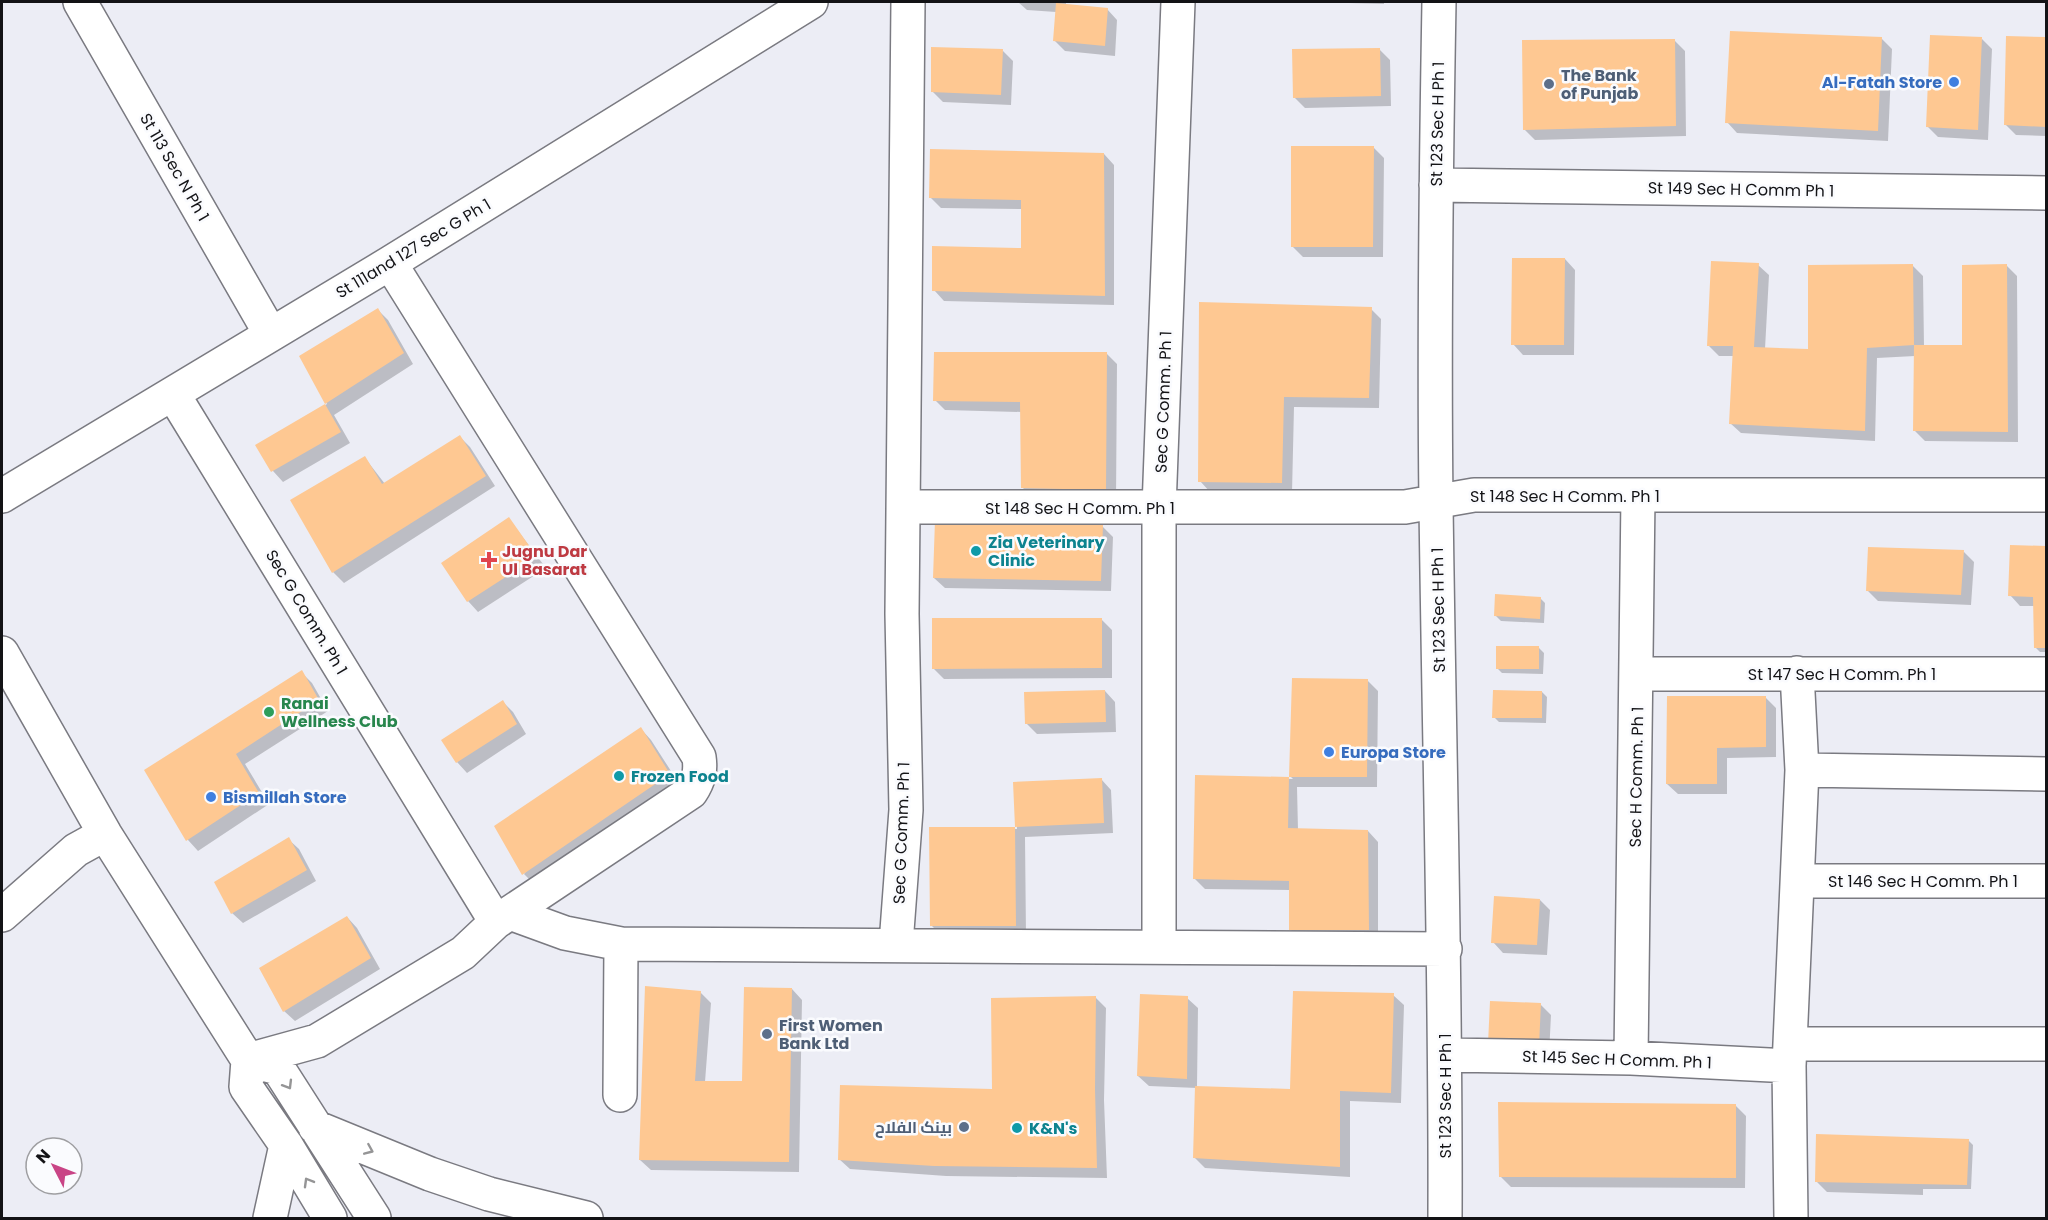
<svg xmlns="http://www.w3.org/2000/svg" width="2048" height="1220" font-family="Poppins,Cairo,sans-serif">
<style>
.shadow{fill:#0003}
.building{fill:#fec892}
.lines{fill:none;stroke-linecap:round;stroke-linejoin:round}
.minor-casing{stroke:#7a7a81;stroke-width:36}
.minor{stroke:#fff;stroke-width:33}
.oneway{stroke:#959596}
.shop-dot{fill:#3f7fe0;stroke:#fafbfe;stroke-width:2}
.service-dot{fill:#5c6f8a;stroke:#fafbfe;stroke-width:2}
.culture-dot{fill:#0f9aa8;stroke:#fafbfe;stroke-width:2}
.health-dot{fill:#e0444e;stroke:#fafbfe;stroke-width:2}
.leisure-dot{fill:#2e9e5b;stroke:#fafbfe;stroke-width:2}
.labels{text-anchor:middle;stroke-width:5;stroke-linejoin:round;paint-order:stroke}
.service-label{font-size:16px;font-weight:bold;fill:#4e5e75;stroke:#fafbfe;text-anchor:start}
.shop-label{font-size:16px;font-weight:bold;fill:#366cbe;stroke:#fafbfe;text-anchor:start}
.street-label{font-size:16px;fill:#131316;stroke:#fafbfe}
.culture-label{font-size:16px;font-weight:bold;fill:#0d838f;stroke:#fafbfe;text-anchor:start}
.health-label{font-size:16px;font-weight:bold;fill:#be3a42;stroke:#fafbfe;text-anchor:start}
.leisure-label{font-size:16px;font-weight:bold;fill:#27864d;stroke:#fafbfe;text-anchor:start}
</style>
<rect width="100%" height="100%" fill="#ecedf5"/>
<path class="shadow" d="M1018,2H1066V6L1107,9L1117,20L1115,56L1065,51L1054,40L1056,12L1027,10Z
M1313,2H1384V4Z
M2008,37L2046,39V136L2016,135L2005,124Z
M1881,38L1892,49L1888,141L1737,133L1727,122Z
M1982,39L1992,49L1988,140L1938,137L1928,127Z
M1675,41L1685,51L1686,136L1535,140L1524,129Z
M1379,49L1390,60L1391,106L1305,108L1294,97Z
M1003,51L1013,61L1011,105L943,102L932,91Z
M1374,148L1384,158L1383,257H1303L1292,246Z
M1104,154L1114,165V305L944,301L934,290L1023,250L1022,209L941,208L930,197Z
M1565,259L1575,270L1574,355H1523L1513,344Z
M1758,265L1769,275L1765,349L1809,351L1912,265L1923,276L1924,346H1963L2007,266L2017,276L2018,442L1925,441L1915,431V356L1877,358L1875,441L1741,433L1730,423L1734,356H1719L1708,345Z
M1371,309L1381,319L1379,408L1294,407L1292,493L1210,492L1200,481Z
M378,310L388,320L413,364L334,415L350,443L283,482L273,471L257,446L327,404L301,357Z
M1107,354L1117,364L1116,500L1033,498L1022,487V412L945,410L935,400Z
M460,437L470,447L495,486L344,583L333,572L292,500L365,458L385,484Z
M509,519L546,568L478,612L468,601Z
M1102,526L1113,537L1111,591L945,588L934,578Z
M2012,547L2046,548V652H2040L2035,647V606H2020L2010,595Z
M1964,552L1974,562L1971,605L1878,601L1868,591Z
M1540,598L1545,603L1544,623L1501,621L1496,616Z
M1101,619L1112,630V678L944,679L933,668Z
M1539,648L1544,653L1543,674L1502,673L1497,668Z
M301,672L312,683L328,711L245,764L269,804L198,851L188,840L146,770Z
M1367,680L1378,691L1377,787H1297L1298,830L1368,831L1378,842V940H1301L1290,929V890L1205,889L1194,878L1196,777L1293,779L1291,777Z
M1105,691L1115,702L1116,732L1037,734L1026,723Z
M1542,692L1547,697L1546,723L1499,722L1494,717Z
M1766,698L1776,708V757L1727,758V794H1678L1667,784Z
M503,702L513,712L526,734L467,773L457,762Z
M641,729L651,740L680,785L534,884L524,874Z
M1101,779L1111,790L1113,833L1025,837L1026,936H942L931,925V828L1017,829L1015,783Z
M288,839L299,849L316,881L243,923L232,913Z
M1540,900L1550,910L1547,955L1503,953L1493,942Z
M347,917L357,928L380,969L295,1021L284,1011Z
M792,989L802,1000L799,1172L651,1170L640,1160L700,992L711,1003L705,1082H743Z
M1393,995L1404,1005L1401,1103L1350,1101V1177L1205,1168L1194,1157L1197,1088L1149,1086L1138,1076L1187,998L1198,1008L1197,1087L1291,1091Z
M1096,998L1106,1008L1104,1100L1107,1178L946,1176L850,1169L839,1159L994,1090Z
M1540,1004L1551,1015L1549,1055L1500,1054Z
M1736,1106L1746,1116L1745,1188L1511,1187L1501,1177Z
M1968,1140L1973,1145L1971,1189H1923V1195L1827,1192L1817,1182Z"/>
<path class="building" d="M1056,3L1108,8L1105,46L1053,41Z
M1730,31L1882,37L1878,131L1725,123Z
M1930,35L1982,37L1978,130L1926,127Z
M2006,36L2046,37V127L2004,125Z
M1675,39L1676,126L1523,130L1522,40Z
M931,47L1003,49L1001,95L931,92Z
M1380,48L1381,96L1293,98L1292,49Z
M1291,146H1374L1373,247H1291Z
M930,149L1104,153L1105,296L932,291V246L1021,248V200L929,198Z
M1512,258H1565L1564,345H1511Z
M1711,261L1759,263L1754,347L1808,349V265L1913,264L1914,345H1962V265L2007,264L2008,432L1913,431L1914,345L1867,348L1865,431L1729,424L1733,346H1707Z
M1199,302L1372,307L1369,398L1284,397L1282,483L1198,482Z
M378,308L404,353L325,404L299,356Z
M934,352H1107L1106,490L1021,488L1020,402L933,401Z
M325,404L341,432L271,472L255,445Z
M460,435L486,476L332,573L290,500L365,456L382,484Z
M509,517L537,557L467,602L441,563Z
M935,520L1103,525L1101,581L933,578Z
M2010,545L2046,546V648H2034L2033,597L2008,596Z
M1868,547L1964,550L1961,595L1866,591Z
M1495,594L1541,597L1540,619L1494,616Z
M932,618H1102V668L932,669Z
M1496,646H1539V669H1496Z
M302,670L319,700L236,754L259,793L186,841L144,770Z
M1292,678L1368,679L1367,777H1289L1288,828L1368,830L1369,930H1289V881L1193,879L1195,775L1289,777Z
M1105,690L1106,722L1025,724L1024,692Z
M1493,690L1542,691V718H1492Z
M1667,696H1766V747L1717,748V784H1666Z
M503,700L517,724L456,763L441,740Z
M641,727L670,774L522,875L494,826Z
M1102,778L1104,823L1015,827L1013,782Z
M929,827H1015L1016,926H930Z
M289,837L307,870L231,914L214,882Z
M1494,896L1540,899L1537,945L1491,943Z
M347,916L371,958L283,1012L259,968Z
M645,986L701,991L695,1081H742L744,987L792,988L789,1162L639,1160Z
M1293,991L1394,993L1391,1093L1340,1091V1167L1193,1158L1195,1086L1290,1089Z
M1140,994L1188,996L1187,1079L1137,1076Z
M1096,996L1095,1089L1097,1168L934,1166L838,1160L840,1085L992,1089L991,998Z
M1490,1001L1541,1003L1539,1046L1488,1044Z
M1498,1102L1736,1104V1178L1499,1177Z
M1816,1134L1969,1139L1967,1185L1815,1182Z"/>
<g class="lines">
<defs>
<path id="minor" d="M80,2L270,333
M1439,2C1436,169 1434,336 1436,503C1439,742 1446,980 1445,1218
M1436,185L2046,193
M173,394L496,922
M2,496L390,263L811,2
M905,507H1405L1474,495H2046
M2,653L105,834L248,1060L246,1087L286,1145L330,1218
M1638,674H2046
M1802,770L2046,774
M1799,881H2046
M510,913L565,933L621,944L1445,949
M2,915L76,850L105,834
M896,944L906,810L902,614L908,2
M1159,947V508L1178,2
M1791,1044H2046
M1445,1055L1631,1058L1789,1066
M1631,1058L1638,496
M248,1060L317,1041L463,953L496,922L691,792C699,780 701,771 699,757L390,263
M248,1060L278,1068L374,1218
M620,1095L621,944
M315,1127L430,1174L489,1194L586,1218
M270,1218L286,1145
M1791,1218L1789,1066L1802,770L1797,673"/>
</defs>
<use href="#minor" class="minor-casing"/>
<use href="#minor" class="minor"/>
</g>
<defs><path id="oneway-chevron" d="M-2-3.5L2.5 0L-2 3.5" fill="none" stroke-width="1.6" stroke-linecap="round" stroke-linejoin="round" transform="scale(1.5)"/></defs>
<g class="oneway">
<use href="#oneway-chevron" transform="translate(288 1085) rotate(59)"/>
<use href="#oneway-chevron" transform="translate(369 1150) rotate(23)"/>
<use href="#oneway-chevron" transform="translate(308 1182) rotate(-120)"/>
</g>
<g class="shop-dot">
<circle cx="1954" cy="82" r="6"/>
<circle cx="1329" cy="752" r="6"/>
<circle cx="211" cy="797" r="6"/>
</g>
<g class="service-dot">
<circle cx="1549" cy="84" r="6"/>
<circle cx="767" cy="1034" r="6"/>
<circle cx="964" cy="1127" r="6"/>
</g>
<g class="culture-dot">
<circle cx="976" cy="551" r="6"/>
<circle cx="619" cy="776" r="6"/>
<circle cx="1017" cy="1128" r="6"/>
</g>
<path class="health-dot" d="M486 551h6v6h6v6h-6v6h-6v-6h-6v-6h6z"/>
<circle class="leisure-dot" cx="269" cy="712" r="6"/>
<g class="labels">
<g class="service-label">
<text x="1561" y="81">The Bank<tspan x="1561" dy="18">of Punjab</tspan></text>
<text x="779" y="1031">First Women<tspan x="779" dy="18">Bank Ltd</tspan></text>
<text x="952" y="1133" text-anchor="end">بینک الفلاح</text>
</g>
<g class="shop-label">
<text x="1942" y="88" text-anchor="end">Al-Fatah Store</text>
<text x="1341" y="758">Europa Store</text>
<text x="223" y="803">Bismillah Store</text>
</g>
<g class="street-label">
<text transform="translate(1437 124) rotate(-89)" y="6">St 123 Sec H Ph 1</text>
<text transform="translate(175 167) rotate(60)" y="6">St 113 Sec N Ph 1</text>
<text transform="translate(1741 189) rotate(1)" y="6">St 149 Sec H Comm Ph 1</text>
<text transform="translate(413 248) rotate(-31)" y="6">St 111and 127 Sec G Ph 1</text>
<text transform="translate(1163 402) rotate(-88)" y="6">Sec G Comm. Ph 1</text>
<text x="1565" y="502">St 148 Sec H Comm. Ph 1</text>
<text x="1080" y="514">St 148 Sec H Comm. Ph 1</text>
<text transform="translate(1438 610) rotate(-91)" y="6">St 123 Sec H Ph 1</text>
<text transform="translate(307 612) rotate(59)" y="6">Sec G Comm. Ph 1</text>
<text x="1842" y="680">St 147 Sec H Comm. Ph 1</text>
<text transform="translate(1636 777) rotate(-89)" y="6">Sec H Comm. Ph 1</text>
<text transform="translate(901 833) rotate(-88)" y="6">Sec G Comm. Ph 1</text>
<text x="1923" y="887">St 146 Sec H Comm. Ph 1</text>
<text transform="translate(1617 1059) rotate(2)" y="6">St 145 Sec H Comm. Ph 1</text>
<text transform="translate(1445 1096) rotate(-90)" y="6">St 123 Sec H Ph 1</text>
</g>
<g class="culture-label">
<text x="988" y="548">Zia Veterinary<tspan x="988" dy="18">Clinic</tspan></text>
<text x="631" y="782">Frozen Food</text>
<text x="1029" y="1134">K&amp;N's</text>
</g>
<g class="health-label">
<text x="502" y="557">Jugnu Dar<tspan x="502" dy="18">Ul Basarat</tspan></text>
</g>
<g class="leisure-label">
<text x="281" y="709">Ranai<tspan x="281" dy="18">Wellness Club</tspan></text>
</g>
</g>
<rect width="2048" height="1220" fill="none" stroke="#131316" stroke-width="6"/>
<g transform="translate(54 1166) rotate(312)"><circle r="28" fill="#fafbfe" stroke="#9e9ea1" stroke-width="1.5"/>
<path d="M0-4.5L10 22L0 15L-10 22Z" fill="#c94486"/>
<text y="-9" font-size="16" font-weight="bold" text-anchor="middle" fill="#131316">N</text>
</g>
</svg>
